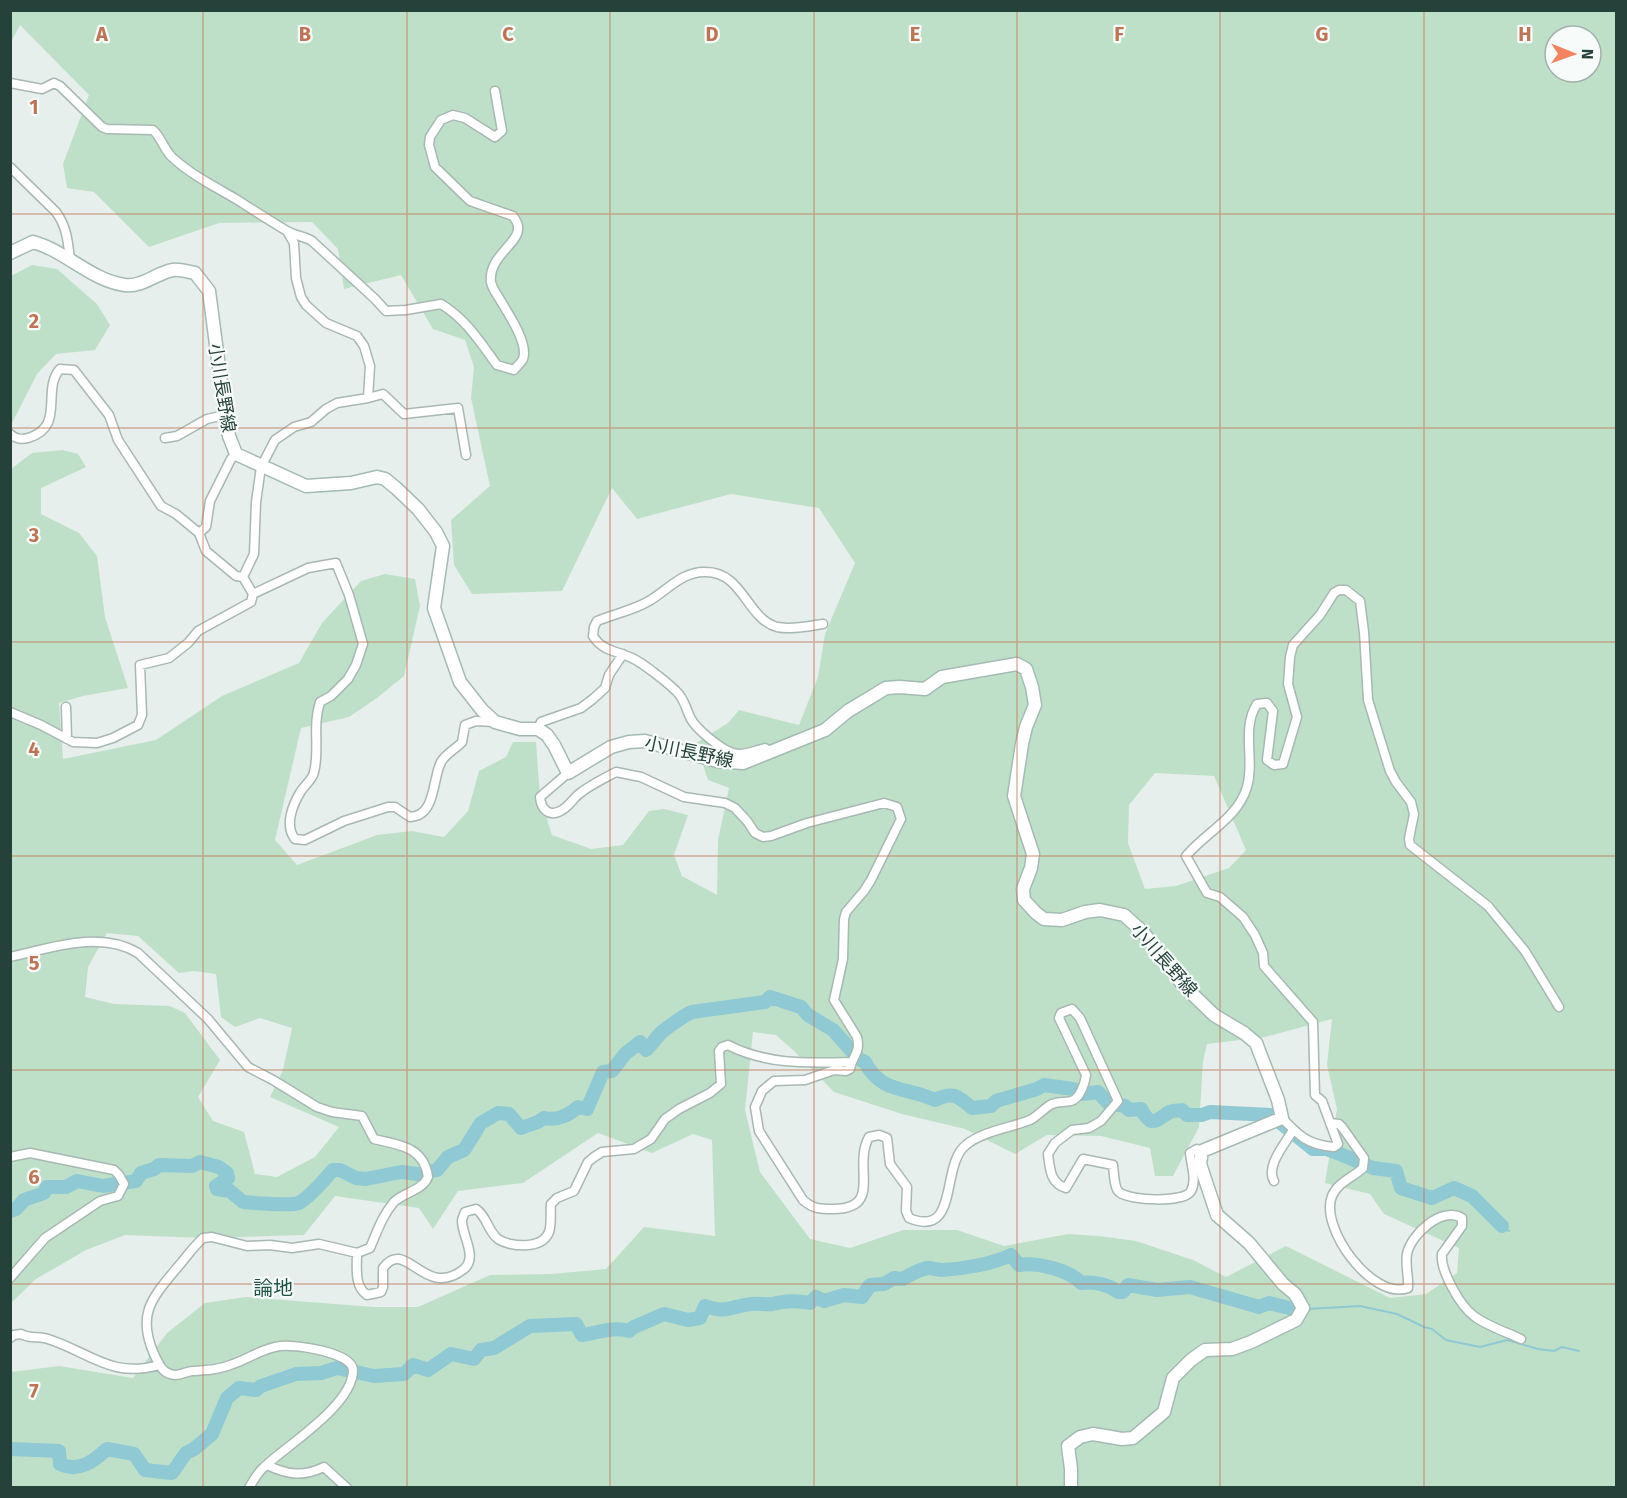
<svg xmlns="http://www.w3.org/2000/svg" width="1627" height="1498" font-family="'Fira Sans','Noto Sans JP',sans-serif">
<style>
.green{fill:#bfe0c8;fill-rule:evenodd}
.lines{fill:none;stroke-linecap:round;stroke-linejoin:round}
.stream{stroke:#8ec9d4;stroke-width:2}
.river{stroke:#8ec9d4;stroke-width:14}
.minor-casing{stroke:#a8b8b2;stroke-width:11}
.secondary-casing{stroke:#a4bbb3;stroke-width:15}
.minor{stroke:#fff;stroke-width:8}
.secondary{stroke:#fff;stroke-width:12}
.grid{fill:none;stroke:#c07456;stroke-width:1.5;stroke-opacity:0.55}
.labels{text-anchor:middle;stroke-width:4.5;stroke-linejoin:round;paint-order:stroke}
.street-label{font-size:18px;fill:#24423a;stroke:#f7fbf9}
.neighbourhood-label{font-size:20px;fill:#1f5548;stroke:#f7fbf9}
.grid-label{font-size:20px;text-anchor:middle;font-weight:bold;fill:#c07456;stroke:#f7fbf9;stroke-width:4.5;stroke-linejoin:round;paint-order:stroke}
</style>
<rect width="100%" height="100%" fill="#e6efeb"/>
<path class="green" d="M11,10L1616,11V1487H11V1372L59,1366L133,1378L167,1333L205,1303L246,1297L374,1307H418L490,1275L551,1274L606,1269L644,1227L715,1236L712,1140L693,1134L652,1153L598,1133L523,1183L458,1191L433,1229L419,1208L335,1196L304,1235L203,1238L125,1235L86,1250L36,1279L11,1303V469L32,453L63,450L78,454L86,467L41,488V514L79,533L97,556L105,617L128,688L83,696L59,703L63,759L156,740L222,696L299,663L322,623L361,581L385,574L415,579L420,606L404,676L377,698L349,717L301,728L275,840L297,865L377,835L412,831L444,837L468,811L479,771L506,757L513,742H536L540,797L552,835L591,849L623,845L649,811L664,809L688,815L674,855L682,876L717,895L718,840L729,788L708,780L696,743L728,723L739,710L799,725L818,677L825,634L855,563L819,508L731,494L637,519L612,488L562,591L472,594L454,565L451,520L490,486L471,398L474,367L465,340L433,329L401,275L344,289L338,249L312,222L219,223L149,247L94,192L67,188L63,164L89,95L20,25L11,42ZM1555,36H1591V72H1555ZM1155,773L1214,776L1246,850L1229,868L1176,886L1145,889L1128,843L1129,805ZM107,933L138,936L179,973L194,971L216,974L221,1017L235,1027L260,1018L292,1028L283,1070L270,1097L339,1127L315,1157L277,1177L255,1174L244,1132L213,1121L198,1097L220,1060L185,1013L170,1006L114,1004L85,997L88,967ZM1332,1019L1327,1065L1337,1109L1325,1183L1370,1194L1384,1214L1459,1248L1457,1273L1426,1294L1390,1298L1286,1246L1226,1277L1193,1260L1136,1241L1099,1236L1068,1234L1004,1246L957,1230H903L850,1248L810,1239L760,1172L745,1110L753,1032L776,1035L794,1051L834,1092L902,1114L965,1129L1015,1154L1047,1135L1101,1136L1150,1148L1155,1176H1173L1199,1127L1203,1061L1207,1044L1265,1037Z
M32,265L57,269L97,304L110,325L95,350L56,354L37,374L11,425V276Z"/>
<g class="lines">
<path class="stream" d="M1502,1226L1509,1231
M1307,1309L1360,1306L1397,1314L1424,1327L1432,1329L1446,1340L1480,1347L1507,1340L1538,1349L1554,1351L1562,1347L1579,1351"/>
<path class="river" d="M10,1211L16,1209L24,1200L44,1193L47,1187H66L77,1181L103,1186L136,1181L141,1173L154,1169L159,1165L192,1166L200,1162L219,1167L227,1173L228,1178L216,1186L217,1189L230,1191L243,1202C253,1203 292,1206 299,1203C312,1195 323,1181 333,1170H340L356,1178L366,1179L401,1172L418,1174L437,1170L448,1157L464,1150L481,1123L498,1113L509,1114L521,1128L538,1122L544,1118C557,1121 568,1116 578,1107L587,1109L603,1072L612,1071L625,1054L640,1042L646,1050C652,1045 656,1037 662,1032C669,1026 685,1015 692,1012L765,1002L770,997L801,1007L808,1015L833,1030L859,1059L865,1062C881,1094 909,1087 935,1100C953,1091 958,1096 972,1108L991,1106L996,1101L1037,1089L1044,1085L1073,1089L1083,1094L1098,1092L1108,1103L1125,1106L1129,1110L1141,1109C1151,1127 1154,1122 1168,1113C1172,1110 1177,1111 1182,1110L1187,1115H1202L1210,1112L1271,1115L1313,1149H1326L1340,1154L1373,1168L1396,1171L1401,1188L1432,1198L1454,1188L1472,1196L1502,1226
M10,1449L59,1451L60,1464C79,1473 94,1461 107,1449L134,1454L145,1470L172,1473L186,1453L194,1449L212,1434L227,1398L239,1388L256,1390L261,1386L296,1374L321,1373L337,1368L374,1376L404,1374L413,1365L428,1370L451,1354L474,1359L481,1350L494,1348L530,1326L576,1324L582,1335C597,1333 614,1326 629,1331L634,1327L664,1314L688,1320L700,1318L705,1306C728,1314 730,1306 752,1304C759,1303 766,1305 772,1304C786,1301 795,1300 810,1303L816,1297L824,1301L844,1295L862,1297L870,1285L884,1284L894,1278L903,1279C909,1275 921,1269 928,1268C933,1268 938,1270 942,1270C962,1269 993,1264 1011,1255L1019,1265C1036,1262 1070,1270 1081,1283C1093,1281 1110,1285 1118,1292H1123L1128,1285L1157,1290L1190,1287L1259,1307L1269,1303L1293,1309"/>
<defs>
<path id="minor" d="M10,83L42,89L54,83L60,86L102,127L107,129L153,130C162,138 164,151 174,159C192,175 215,187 236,199C253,210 270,221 287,231C296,236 304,236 312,241L375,299L386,311L406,310L441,304C466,319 480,342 497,365L514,370C517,366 521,363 523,359C529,343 507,312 499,298C496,293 492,288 491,282C488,257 518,244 518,229C519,224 515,219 513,216L470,201L435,167L429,145L430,137L441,120L453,115L465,118L495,137L502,131L495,91
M10,167L56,212C67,227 68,242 70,260
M368,398L383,394L404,414L458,408L466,455
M10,434C16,439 21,440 28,438C66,427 41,390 60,369L74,370L109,415L118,440L161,506L176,514L199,533L206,551L236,576L243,577
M165,438L177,436L207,419L225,415
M199,533L206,527L210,501L231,459L236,454
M253,594L308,568L336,563L349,595L363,644L356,665L348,679L331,696L320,702C312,726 320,750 314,772C313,779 305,785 301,791C293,804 284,825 295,839L305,840L344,821L388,807H395L410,817C436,816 432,780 441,762C446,753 456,749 462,742L465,725L476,721L495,722
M66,707L67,739
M10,712L41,725L73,742L97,743L113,738L138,725L142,715L140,665L169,658L188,643L198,631L251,602L253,594L243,577L254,554L256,502L261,467L275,440L294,427L311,422L326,409L337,403L368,398L370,366L364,346L357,336L326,323L306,305L301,297L296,278L294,243L287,231
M538,729L541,722L581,708L593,699L605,688L609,675L623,654
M768,750L765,748C754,751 741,757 730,752C719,747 697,730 691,719C686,710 685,699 676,691C668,683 643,663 632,658C617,651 602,651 593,636L594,627L597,621C614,614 634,610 649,601C668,590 682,571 706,572C743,572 747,619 777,627C792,630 808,626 823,624
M568,773L540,797C541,809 549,818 562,810C568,807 573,799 579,794C590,785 603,779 616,772L641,777L684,797L725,803L735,808L747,821L755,833L763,837L771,836L807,823L884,803L897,807L901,819L871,880L864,891L846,912L844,919L843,959L834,1000L857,1037C861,1054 852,1055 850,1069L846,1071L834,1070L805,1080L774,1081L762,1091L755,1107L759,1131L803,1200C813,1209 820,1209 833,1209C884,1209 852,1167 869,1137L879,1135L887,1138L890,1164L907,1187L906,1211L909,1218C960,1239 940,1165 966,1145C983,1131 1010,1128 1030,1120C1038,1116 1044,1108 1052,1104C1059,1101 1064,1103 1071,1101C1080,1099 1085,1083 1086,1075L1059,1018L1061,1013L1072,1009L1080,1018L1118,1101L1101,1121L1089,1128L1072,1130L1055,1143L1048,1154C1050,1169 1050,1183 1066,1188L1083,1159L1113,1165C1114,1172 1114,1188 1119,1192C1129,1201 1185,1203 1191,1191C1197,1180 1191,1165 1190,1153L1197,1149L1202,1151
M10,957C51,948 100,930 138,953L208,1019L248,1067L273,1080L317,1107L332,1112L362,1116L374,1139C398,1145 424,1146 428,1177C422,1191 404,1192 394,1202C382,1216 377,1232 370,1248L357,1253C357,1268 354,1286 367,1295L381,1292L383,1287V1268C406,1236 424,1301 464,1269C478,1257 462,1236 462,1221C462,1218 464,1215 465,1212L476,1209C487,1216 487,1230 498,1239C510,1247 542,1250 549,1232C552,1224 550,1212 551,1204L557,1198L574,1191L588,1162L594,1157L602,1152L634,1149L651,1139L665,1119L679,1109L710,1093L721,1084L719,1051L722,1047L728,1045C767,1065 808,1063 850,1062
M1282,1118C1299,1136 1308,1145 1334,1147L1338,1144L1322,1101L1315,1095L1313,1022L1264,966L1263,953L1255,935L1243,917L1220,897L1207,893L1186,856C1206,832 1238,818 1247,787C1255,761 1241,728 1257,704L1267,703L1273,711L1267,760L1274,765L1283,764L1297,717L1288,684L1290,657L1293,645L1320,615L1334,593L1339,590H1346L1360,601L1364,632L1368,700L1390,771L1396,782L1411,802L1414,814L1409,839L1410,845L1488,906L1525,951L1559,1007
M1330,1123L1339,1124L1342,1127L1364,1158L1363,1168C1352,1178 1338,1182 1332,1196C1319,1228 1373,1301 1408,1288C1409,1277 1405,1265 1407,1254C1411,1234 1442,1206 1462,1218V1226L1442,1254C1440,1270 1460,1306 1474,1316C1487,1326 1506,1332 1521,1339
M10,1157L30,1153L114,1170L119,1175L124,1184L118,1196L100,1201L45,1238L10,1278
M1274,1181C1265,1166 1286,1143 1293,1130
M10,1338L14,1335L21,1334C29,1339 39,1336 48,1339C89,1352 112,1379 159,1365
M267,1465C288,1475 303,1477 324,1467L347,1488
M249,1488C253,1481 257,1474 262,1469C285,1446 353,1406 353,1370C352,1352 294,1344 280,1346C263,1348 248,1359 233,1364C218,1370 208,1370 193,1371C187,1371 182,1375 175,1375C162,1374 159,1364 154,1354C137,1315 151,1299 176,1269C185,1259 193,1247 203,1238L212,1237L247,1246L270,1245L292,1248L319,1244L357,1253"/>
<path id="secondary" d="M10,253L33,242C66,251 90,280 125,285C143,287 156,273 173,270C179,269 189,272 195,273L209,291L225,413L229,436L236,454L306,486L351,483L377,477L385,479L396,488L418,509L436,532L443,546L434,608L460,682L482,710L495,722L520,729H538L547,735L554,745L568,773L611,747L629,742L645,741L717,761L743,763L825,730L848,711L886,688L899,687L925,689L942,677L1017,664L1026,669L1032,687L1035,705L1026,727L1022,744L1014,796L1033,854L1031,868L1023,889L1024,900L1036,913L1044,919L1062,920L1085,912L1100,910L1124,915L1143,932L1183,985L1214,1015L1244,1033L1256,1043L1278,1100L1282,1118L1202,1151L1200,1164L1217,1215L1249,1243L1283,1284L1295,1294L1303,1308L1296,1320L1251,1342L1232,1349L1205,1350L1191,1360L1173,1378L1164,1412L1133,1438L1122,1439L1093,1434L1080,1437L1068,1446L1071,1469V1488"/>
</defs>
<use href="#minor" class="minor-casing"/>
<use href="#secondary" class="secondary-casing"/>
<use href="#minor" class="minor"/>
<use href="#secondary" class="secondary"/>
</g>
<path class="grid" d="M203,10V1488M407,10V1488M610,10V1488M814,10V1488M1017,10V1488M1220,10V1488M1424,10V1488M10,214H1616M10,428H1616M10,642H1616M10,856H1616M10,1070H1616M10,1284H1616"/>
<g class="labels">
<g class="street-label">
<text transform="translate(222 388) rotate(81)" y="6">小川長野線</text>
<text transform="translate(689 752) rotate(12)" y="6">小川長野線</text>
<text transform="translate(1164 960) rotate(49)" y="6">小川長野線</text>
</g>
<g class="neighbourhood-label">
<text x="273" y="1295">論地</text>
</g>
</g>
<g class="grid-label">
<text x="102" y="41">A</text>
<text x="305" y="41">B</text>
<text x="508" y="41">C</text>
<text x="712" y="41">D</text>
<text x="915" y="41">E</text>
<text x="1119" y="41">F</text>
<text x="1322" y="41">G</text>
<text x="1525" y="41">H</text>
<text x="34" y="114">1</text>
<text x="34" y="328">2</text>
<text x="34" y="542">3</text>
<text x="34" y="756">4</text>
<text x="34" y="970">5</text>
<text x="34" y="1184">6</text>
<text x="34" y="1398">7</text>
</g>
<rect width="1627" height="1498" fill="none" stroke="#24423a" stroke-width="24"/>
<g transform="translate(1573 54) rotate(91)"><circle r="28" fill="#f7fbf9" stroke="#a3b1ad" stroke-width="1.5"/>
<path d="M0-4.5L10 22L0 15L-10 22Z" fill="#f4845f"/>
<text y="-9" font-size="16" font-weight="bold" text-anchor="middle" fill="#24423a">N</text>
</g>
</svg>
